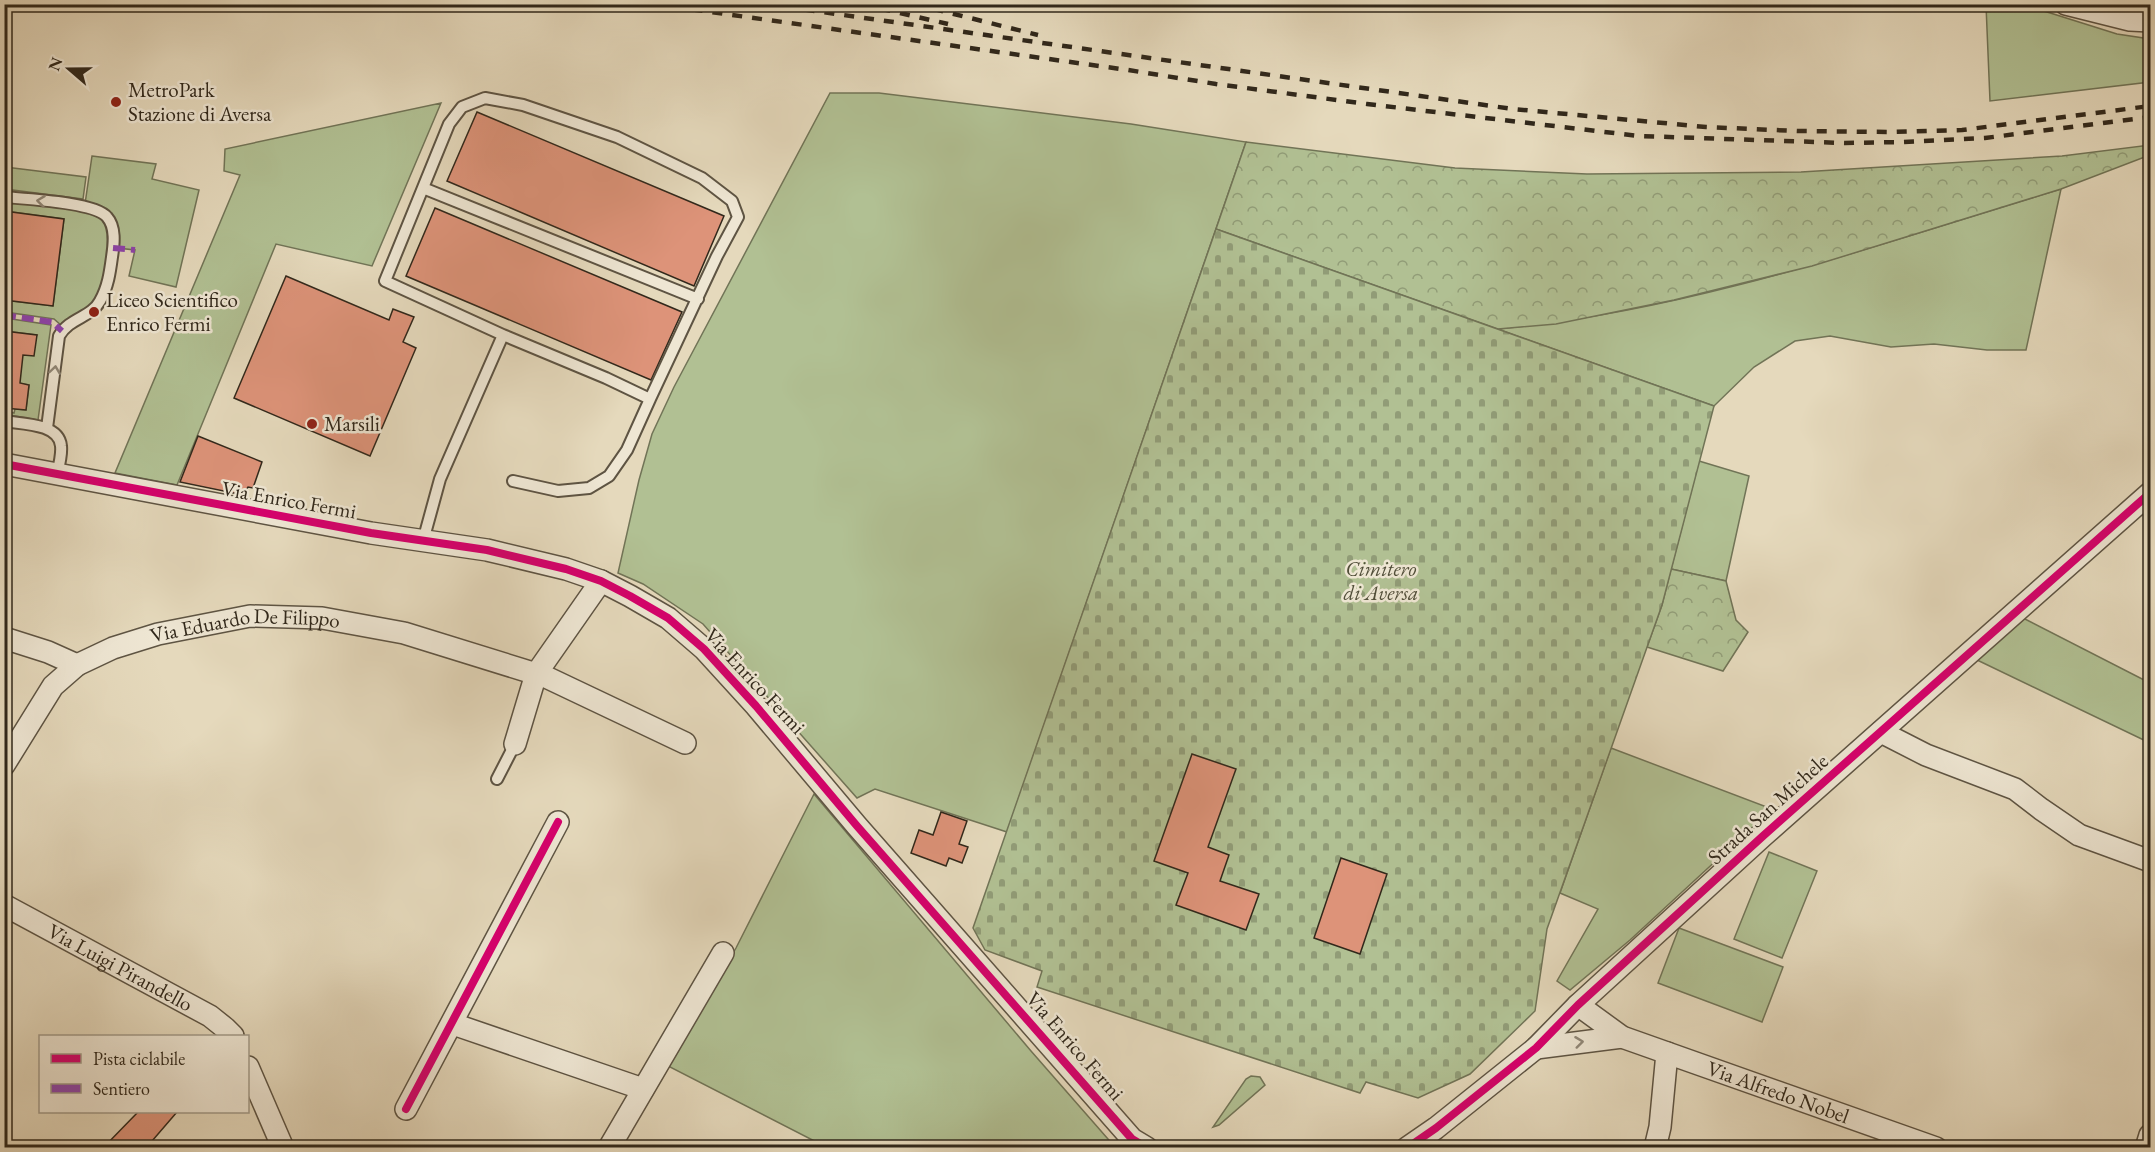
<svg xmlns="http://www.w3.org/2000/svg" width="2155" height="1152" font-family="'EB Garamond',serif">
<style>
.green{fill:#b1c093;stroke:#717457;stroke-width:1.5}
.forest{fill:url(#forest-crowns);stroke:#717457;stroke-width:1.5}
.cemetery{fill:url(#cemetery-stones);stroke:#717457;stroke-width:1.5}
.building{fill:#dd9379;stroke:#31281b;stroke-width:1.5}
.lines{fill:none;stroke-linecap:round;stroke-linejoin:round}
.service-casing{stroke:#5e5443;stroke-width:14}
.minor-casing{stroke:#5e5443;stroke-width:24}
.service{stroke:#eee6d3;stroke-width:10}
.minor{stroke:#eee6d3;stroke-width:21}
.rail{stroke:#31281b;stroke-width:4.5;stroke-dasharray:10 10;stroke-linecap:butt}
.quiet{stroke:#8e44ad;stroke-width:6;stroke-dasharray:12 6;stroke-linecap:butt}
.cycleway-casing{stroke:#eee6d3;stroke-width:11}
.cycleway{stroke:#d6006c;stroke-width:8}
.oneway{stroke:#908777}
.poi-dot{fill:#8f2418;stroke:#eee6d3;stroke-width:2}
.labels{text-anchor:middle;stroke-width:5;stroke-linejoin:round;paint-order:stroke}
.poi-label{font-size:21px;fill:#31281b;stroke:#eee6d3;text-anchor:start}
.street-label{font-size:21px;fill:#31281b;stroke:#eee6d3}
.park-label{font-size:21px;font-style:italic;fill:#514e39;stroke:#eee6d3}
</style>
<defs>
<pattern id="forest-crowns" width="20" height="18" patternUnits="userSpaceOnUse" patternTransform="scale(1.5)"><rect width="20" height="18" fill="#b1c093"/><path d="M2 6a3 3 0 1 1 6 0M12 15a3 3 0 1 1 6 0" fill="none" stroke="#919c77"/></pattern>
<pattern id="cemetery-stones" width="16" height="16" patternUnits="userSpaceOnUse" patternTransform="scale(1.5)"><rect width="16" height="16" fill="#b1c093"/><path d="M2 7V4a2 2 0 0 1 4 0v3zM10 15v-3a2 2 0 0 1 4 0v3z" fill="#919c77"/></pattern>
</defs>
<rect width="100%" height="100%" fill="#e5d9bc"/>
<filter id="stains"><feTurbulence type="fractalNoise" baseFrequency=".00333" numOctaves="4"/><feColorMatrix values="0 0 0 0 .2 0 0 0 0 .09 0 0 0 0 .02 0 0 0 .5 -.17"/></filter>
<radialGradient id="worn" r=".72"><stop offset=".6" stop-color="#630" stop-opacity="0"/><stop offset="1" stop-color="#630" stop-opacity=".3"/></radialGradient>
<path class="green" d="M1986,5H2033L2044,11L2117,34L2150,39V82L1990,101Z
M830,93H879L1131,124L1246,142L1007,832L875,789L857,798L703,624L643,584L618,573L639,480L652,434L674,387Z
M441,103L372,266L276,244L177,485L115,473L240,175L224,171L225,149Z
M92,156L156,164L152,179L199,190L176,287L129,276L135,250L117,248L116,226L85,204Z
M5,167L86,177L83,199L5,189Z
M2061,189L2026,350H1987L1934,344L1891,347L1830,336L1795,341L1754,367L1714,406L1498,329C1691,311 1876,245 2061,189Z
M5,200L96,213C102,217 106,220 108,227C114,242 106,288 96,301C88,311 73,319 62,326L54,319L5,312L4,300L53,306L64,219L5,211Z
M5,318L51,325L38,420L9,415L10,412L14,413L15,409L26,410L29,385L4,381L37,335L5,331Z
M1699,461L1749,476L1726,581L1671,569Z
M2023,618L2150,683V743L1975,659Z
M1611,748L1772,809L1630,940L1570,990L1557,981L1598,909L1560,893Z
M814,794L1031,1051L1115,1147H826L668,1066L736,948Z
M1769,852L1817,871L1782,958L1734,939Z
M1679,928L1783,967L1762,1022L1658,983Z
M1251,1076L1260,1077L1265,1085L1219,1125L1213,1127L1246,1079Z"/>
<path class="forest" d="M1246,142L1455,168L1587,174L1801,172L2062,156L2150,145V155L2061,189L1812,266L1674,300L1556,324L1498,329L1216,229Z
M1671,569L1726,581L1736,620L1748,632L1723,671L1647,647L1662,605Z"/>
<path class="cemetery" d="M1216,229L1714,406L1662,605L1547,929L1535,1011L1470,1074L1418,1098L1366,1082L1360,1093L1037,987L1042,971L985,950L973,928Z"/>
<path class="building" d="M477,112L724,216L694,286L447,181Z
M435,208L682,312L651,380L406,276Z
M4,211L64,219L53,306L4,300Z
M286,276L389,320L393,309L414,317L403,342L416,348L370,456L234,398Z
M4,331L37,335L34,356L23,355L20,383L29,385L26,410L4,408Z
M198,436L262,462L253,488L248,487L243,495L180,482Z
M1192,754L1236,769L1208,847L1229,855L1220,881L1259,894L1246,930L1176,905L1188,873L1154,861Z
M941,812L967,821L959,844L968,847L962,863L949,858L946,866L911,853L919,830L933,835Z
M1341,858L1387,874L1360,954L1314,938Z
M138,1112H177L146,1148H103Z"/>
<g class="lines">
<defs>
<path id="service" d="M423,188L698,299
M4,197C26,199 95,202 107,217C116,227 114,244 112,257C110,272 108,287 100,301C91,318 70,317 59,336L47,428
M4,421C21,424 59,423 61,446C62,455 59,466 57,474
M513,481L558,491L589,488L609,476L627,450L650,399
M423,541L440,479L503,335L606,378L650,399L717,256L738,217L732,201L702,178L617,137L523,105L485,98L462,107L449,124L385,281L503,335
M497,779L515,744"/>
<g id="minor">
<path d="M2066,4L2130,20L2150,21"/>
<path d="M4,464L371,533L487,550L566,569L601,581L630,596L668,618L704,649L756,706L857,826L1132,1139L1147,1148"/>
<path d="M4,638L48,652L77,665"/>
<path d="M1881,732L1926,755L2015,789L2041,809L2079,835L2150,861"/>
<path d="M515,744L536,674L601,581"/>
<path id="s1" d="M4,765L53,686L77,665L113,648L158,634L250,616L322,618L404,633L546,677L685,743"/>
<path id="s2" d="M4,905L210,1016L225,1028L233,1036"/>
<path id="s3" d="M1578,1005L1622,1037L1936,1148"/>
<path d="M453,1024L643,1089"/>
<path d="M1536,1048L1622,1037"/>
<path d="M248,1067L283,1148"/>
<path d="M406,1109L558,822"/>
<path d="M609,1148L723,953"/>
<path d="M1407,1148L1436,1128L1536,1048L1578,1005L1763,836L2150,493"/>
<path d="M1655,1148L1660,1127L1667,1053"/>
<path d="M2146,1148L2150,1135"/>
</g>
</defs>
<use href="#service" class="service-casing"/>
<use href="#minor" class="minor-casing"/>
<use href="#service" class="service"/>
<use href="#minor" class="minor"/>
<path class="rail" d="M653,4L1128,70L1216,84L1367,104L1639,136L1845,143L1903,142L1985,138L2150,117
M765,4L1513,109L1706,127L1798,131L1891,132L1962,130L2150,106
M861,4L948,24
M914,4L1038,35"/>
<path class="quiet" d="M113,248L135,250
M4,315L52,322L62,331"/>
<defs>
<path id="cycleway" d="M4,464L371,533L487,550L566,569L601,581L630,596L668,618L704,649L756,706L857,826L1132,1139L1147,1148
M406,1109L558,822
M1407,1148L1436,1128L1536,1048L1578,1005L1763,836L2150,493"/>
</defs>
<use href="#cycleway" class="cycleway-casing"/>
<use href="#cycleway" class="cycleway"/>
</g>
<defs><path id="oneway-chevron" d="M-2-3.5L2.5 0L-2 3.5" fill="none" stroke-width="1.6" stroke-linecap="round" stroke-linejoin="round" transform="scale(1.5)"/></defs>
<g class="oneway">
<use href="#oneway-chevron" transform="translate(41 201) rotate(-173)"/>
<use href="#oneway-chevron" transform="translate(55 370) rotate(-82)"/>
<use href="#oneway-chevron" transform="translate(1579 1042) rotate(-7)"/>
</g>
<g class="poi-dot">
<circle cx="116" cy="102" r="6"/>
<circle cx="94" cy="312" r="6"/>
<circle cx="312" cy="424" r="6"/>
</g>
<g class="labels">
<g class="poi-label">
<text x="128" y="97">MetroPark<tspan x="128" dy="24">Stazione di Aversa</tspan></text>
<text x="106" y="307">Liceo Scientifico<tspan x="106" dy="24">Enrico Fermi</tspan></text>
<text x="324" y="431">Marsili</text>
</g>
<g class="street-label">
<text transform="translate(289 500) rotate(10)" y="7">Via Enrico Fermi</text>
<text dy="7" stroke="none"><textPath href="#s1" startOffset="300">Via Eduardo De Filippo</textPath></text>
<text transform="translate(755 681) rotate(47)" y="7">Via Enrico Fermi</text>
<text transform="translate(1768 809) rotate(-42)" y="7">Strada San Michele</text>
<text dy="7" stroke="none"><textPath href="#s2" startOffset="132">Via Luigi Pirandello</textPath></text>
<text transform="translate(1075 1046) rotate(49)" y="7">Via Enrico Fermi</text>
<text dy="7" stroke="none"><textPath href="#s3" startOffset="220">Via Alfredo Nobel</textPath></text>
</g>
<g class="park-label">
<text x="1381" y="576">Cimitero<tspan x="1381" dy="24">di Aversa</tspan></text>
</g>
</g>
<rect width="2155" height="1152" fill="none" stroke="#e5d9bc" stroke-width="24"/>
<rect x="6" y="6" width="2143" height="1140" fill="none" stroke="#31281b" stroke-width="3"/>
<rect x="12" y="12" width="2131" height="1128" fill="none" stroke="#31281b" stroke-width="1.5"/>
<rect x="39" y="1035" width="210" height="78" fill="#eee6d3" stroke="#a29a89" stroke-width="1.5"/>
<rect x="51" y="1054" width="30" height="9" fill="#d6006c" stroke="#a29a89" stroke-width="1.5"/>
<text x="93" y="1065" font-size="18" fill="#31281b">Pista ciclabile</text>
<rect x="51" y="1084" width="30" height="9" fill="#8e44ad" stroke="#a29a89" stroke-width="1.5"/>
<text x="93" y="1095" font-size="18" fill="#31281b">Sentiero</text>
<g transform="translate(69 69) rotate(290)" stroke="#eee6d3" stroke-width="4.5" paint-order="stroke">
<path d="M0-4.5L10 22L0 15L-10 22Z" fill="#31281b"/>
<text y="-9" font-size="16" font-weight="bold" text-anchor="middle" fill="#31281b">N</text>
</g>
<rect width="100%" height="100%" filter="url(#stains)"/>
<rect width="100%" height="100%" fill="url(#worn)"/>
</svg>
